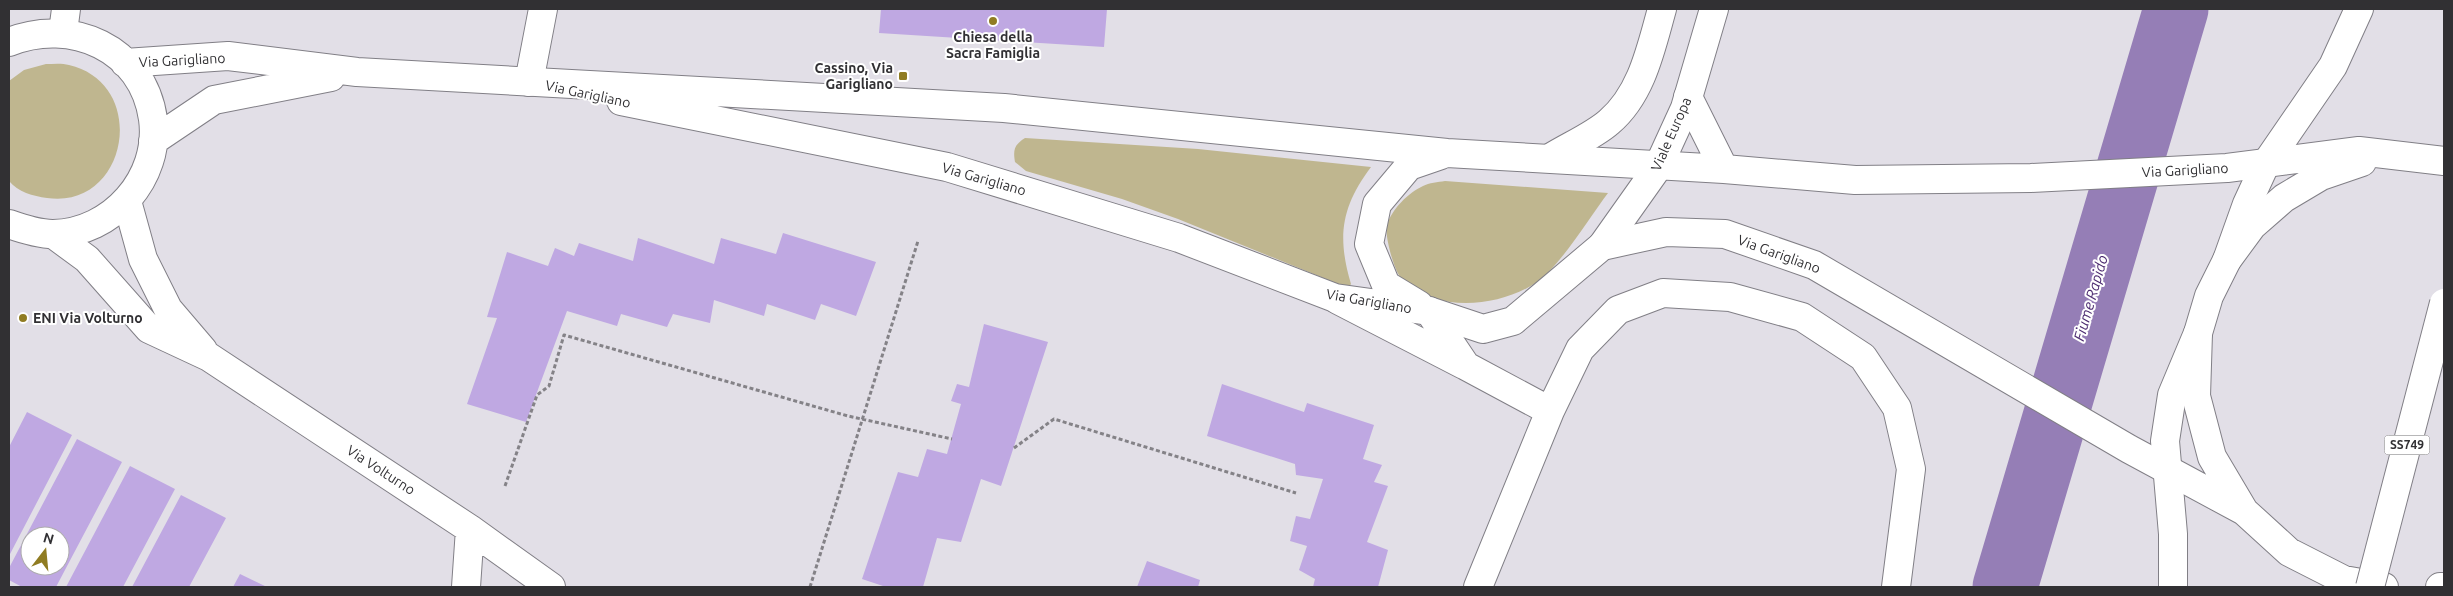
<svg xmlns="http://www.w3.org/2000/svg" width="2453" height="596" font-family="Ubuntu,sans-serif">
<style>
.green{fill:#bfb68f}
.lines{fill:none;stroke-linecap:round;stroke-linejoin:round}
.river{stroke:#957eb6;stroke-width:65}
.building{fill:#bfa8e2;fill-rule:evenodd}
.minor-casing{stroke:#817f86;stroke-width:30}
.major-casing{stroke:#817f86;stroke-width:30}
.highway-casing{stroke:#817f86;stroke-width:30}
.path{stroke:#848287;stroke-width:3;stroke-dasharray:4 2.5;stroke-linecap:butt}
.minor{stroke:#fff;stroke-width:28}
.major{stroke:#fff;stroke-width:28}
.highway{stroke:#fff;stroke-width:28}
.highway-bridge-casing{stroke:#817f86;stroke-width:30;stroke-linecap:butt}
.highway-bridge{stroke:#fff;stroke-width:28}
.poi-dot{fill:#907c22;stroke:#fff;stroke-width:2}
.labels{text-anchor:middle;stroke-width:4;stroke-linejoin:round;paint-order:stroke}
.shield{fill:#fff;stroke:#6f6e70;stroke-width:1}
.shield-label{font-size:12px;font-weight:bold;fill:#313033}
.poi-label{font-size:14px;font-weight:bold;fill:#313033;stroke:#fff}
.street-label{font-size:14px;fill:#313033;stroke:#fff}
.water-label{font-size:15px;font-style:italic;fill:#4c2b70;stroke:#fff}
</style>
<rect width="100%" height="100%" fill="#e2dfe7"/>
<path class="green" d="M46,64C53,64 62,63 69,65C150,84 128,210 47,198C33,196 18,192 9,181V81L24,70Z
M1025,138L1198,149L1371,167C1341,207 1337,237 1351,284L1348,288L1178,219L1122,199L1026,171L1015,162C1013,150 1014,145 1025,138Z
M1445,181L1608,193C1590,217 1560,266 1537,282C1501,307 1438,313 1404,282C1397,275 1394,264 1391,255C1389,247 1385,232 1387,225C1392,209 1408,193 1423,186C1429,183 1438,182 1445,181Z"/>
<g class="lines">
<path class="river" d="M2005,587L2176,9"/>
</g>
<path class="building" d="M881,9H1107L1104,47L879,33Z
M783,233L876,262L856,316L821,304L815,320L767,304L764,316L714,300L710,323L673,314L667,327L621,314L617,326L567,311L526,422L467,404L497,318L487,317L507,252L548,266L555,248L574,256L579,243L633,261L638,238L714,264L721,238L776,254Z
M984,324L1048,342L1001,486L981,479L961,542L937,538L923,587H886L862,579L898,472L918,477L927,449L947,454L961,404L951,401L957,384L969,387Z
M1222,384L1304,412L1307,403L1374,425L1363,459L1382,465L1374,482L1388,486L1367,542L1388,550L1378,587H1313L1315,579L1299,570L1307,546L1290,541L1296,516L1310,519L1323,479L1296,475L1295,464L1207,436Z
M27,412L72,435L9,556V447Z
M77,439L122,462L56,587H22L9,580V568ZM30,536H60V566H30Z
M130,466L175,489L123,587H66Z
M181,495L226,518L189,587H132Z
M1147,561L1200,580L1198,587H1137Z
M240,574L267,587H233Z"/>
<g class="lines">
<defs>
<path id="minor" d="M63,32L66,9
M529,82L543,9
M1550,158C1569,146 1593,136 1609,122C1642,94 1651,48 1662,9
M127,201L143,259L168,309L203,350
M53,234L87,259L149,329L209,357L470,529L551,587
M1602,246L1658,167L1685,108L1714,9
M1338,300L1464,365
M1429,311L1466,366L1550,411
M466,587L470,529
M1478,587L1550,411L1580,349L1618,310L1663,293L1730,297L1802,317L1863,357L1897,408L1911,469L1896,587"/>
<path id="major" d="M9,42C71,17 143,48 153,119C161,178 112,233 53,234C38,234 23,229 9,224
M125,63L228,56L357,72L1004,108L1447,153L1724,169L1855,180L2031,178L2227,168L2359,151L2444,161
M1688,97L1724,169
M621,101L947,167L1179,238L1335,298L1429,311L1483,329L1513,321L1602,246L1666,232L1725,234L1814,265L2129,449L2244,511L2289,552L2344,580L2384,587
M153,141L214,100L331,77
M1419,305L1386,285L1369,244L1377,204L1409,166L1441,155
M2244,511L2212,457L2196,396L2198,333L2209,296L2227,260L2252,226L2284,198L2321,176L2362,162
M2440,587H2444"/>
<path id="highway" d="M2227,260L2247,204L2265,165L2333,66L2359,9
M2173,587V534L2165,441L2172,395L2198,333"/>
</defs>
<use href="#minor" class="minor-casing"/>
<use href="#major" class="major-casing"/>
<use href="#highway" class="highway-casing"/>
<path class="path" d="M1014,448L1054,419L1296,493
M505,486L537,395L549,386L564,335L848,416L952,439
M810,587L918,241"/>
<use href="#minor" class="minor"/>
<use href="#major" class="major"/>
<use href="#highway" class="highway"/>
<defs>
<path id="highway-bridge" d="M2370,587L2444,303"/>
</defs>
<use href="#highway-bridge" class="highway-bridge-casing"/>
<use href="#highway-bridge" class="highway-bridge"/>
</g>
<g class="poi-dot">
<circle cx="993" cy="21" r="5"/>
<rect x="898" y="71" width="10" height="10" rx="2.5"/>
<circle cx="23" cy="318" r="5"/>
</g>
<g class="labels">
<rect class="shield" x="2384.5" y="435.5" width="45" height="19" rx="4"/>
<g class="shield-label">
<text x="2407" y="449">SS749</text>
</g>
<g class="poi-label">
<text x="993" y="42">Chiesa della<tspan x="993" dy="16">Sacra Famiglia</tspan></text>
<text x="893" y="73" text-anchor="end">Cassino, Via<tspan x="893" dy="16">Garigliano</tspan></text>
<text x="33" y="323" text-anchor="start">ENI Via Volturno</text>
</g>
<g class="street-label">
<text transform="translate(182 60) rotate(-3)" y="5">Via Garigliano</text>
<text transform="translate(588 94) rotate(12)" y="5">Via Garigliano</text>
<text transform="translate(1671 134) rotate(-66)" y="5">Viale Europa</text>
<text transform="translate(2185 170) rotate(-3)" y="5">Via Garigliano</text>
<text transform="translate(984 179) rotate(16)" y="5">Via Garigliano</text>
<text transform="translate(1779 254) rotate(20)" y="5">Via Garigliano</text>
<text transform="translate(1369 301) rotate(10)" y="5">Via Garigliano</text>
<text transform="translate(381 470) rotate(33)" y="5">Via Volturno</text>
</g>
<g class="water-label">
<text transform="translate(2091 298) rotate(-74)" y="5">Fiume Rapido</text>
</g>
</g>
<rect width="2453" height="596" fill="none" stroke="#313033" stroke-width="20"/>
<g transform="translate(45 551) rotate(16)"><circle r="24" fill="#ffffff" stroke="#adacad"/>
<path d="M0-4L9 19L0 12L-9 19Z" fill="#907c22"/>
<text y="-8" font-size="14" font-weight="bold" text-anchor="middle" fill="#313033">N</text>
</g>
</svg>
